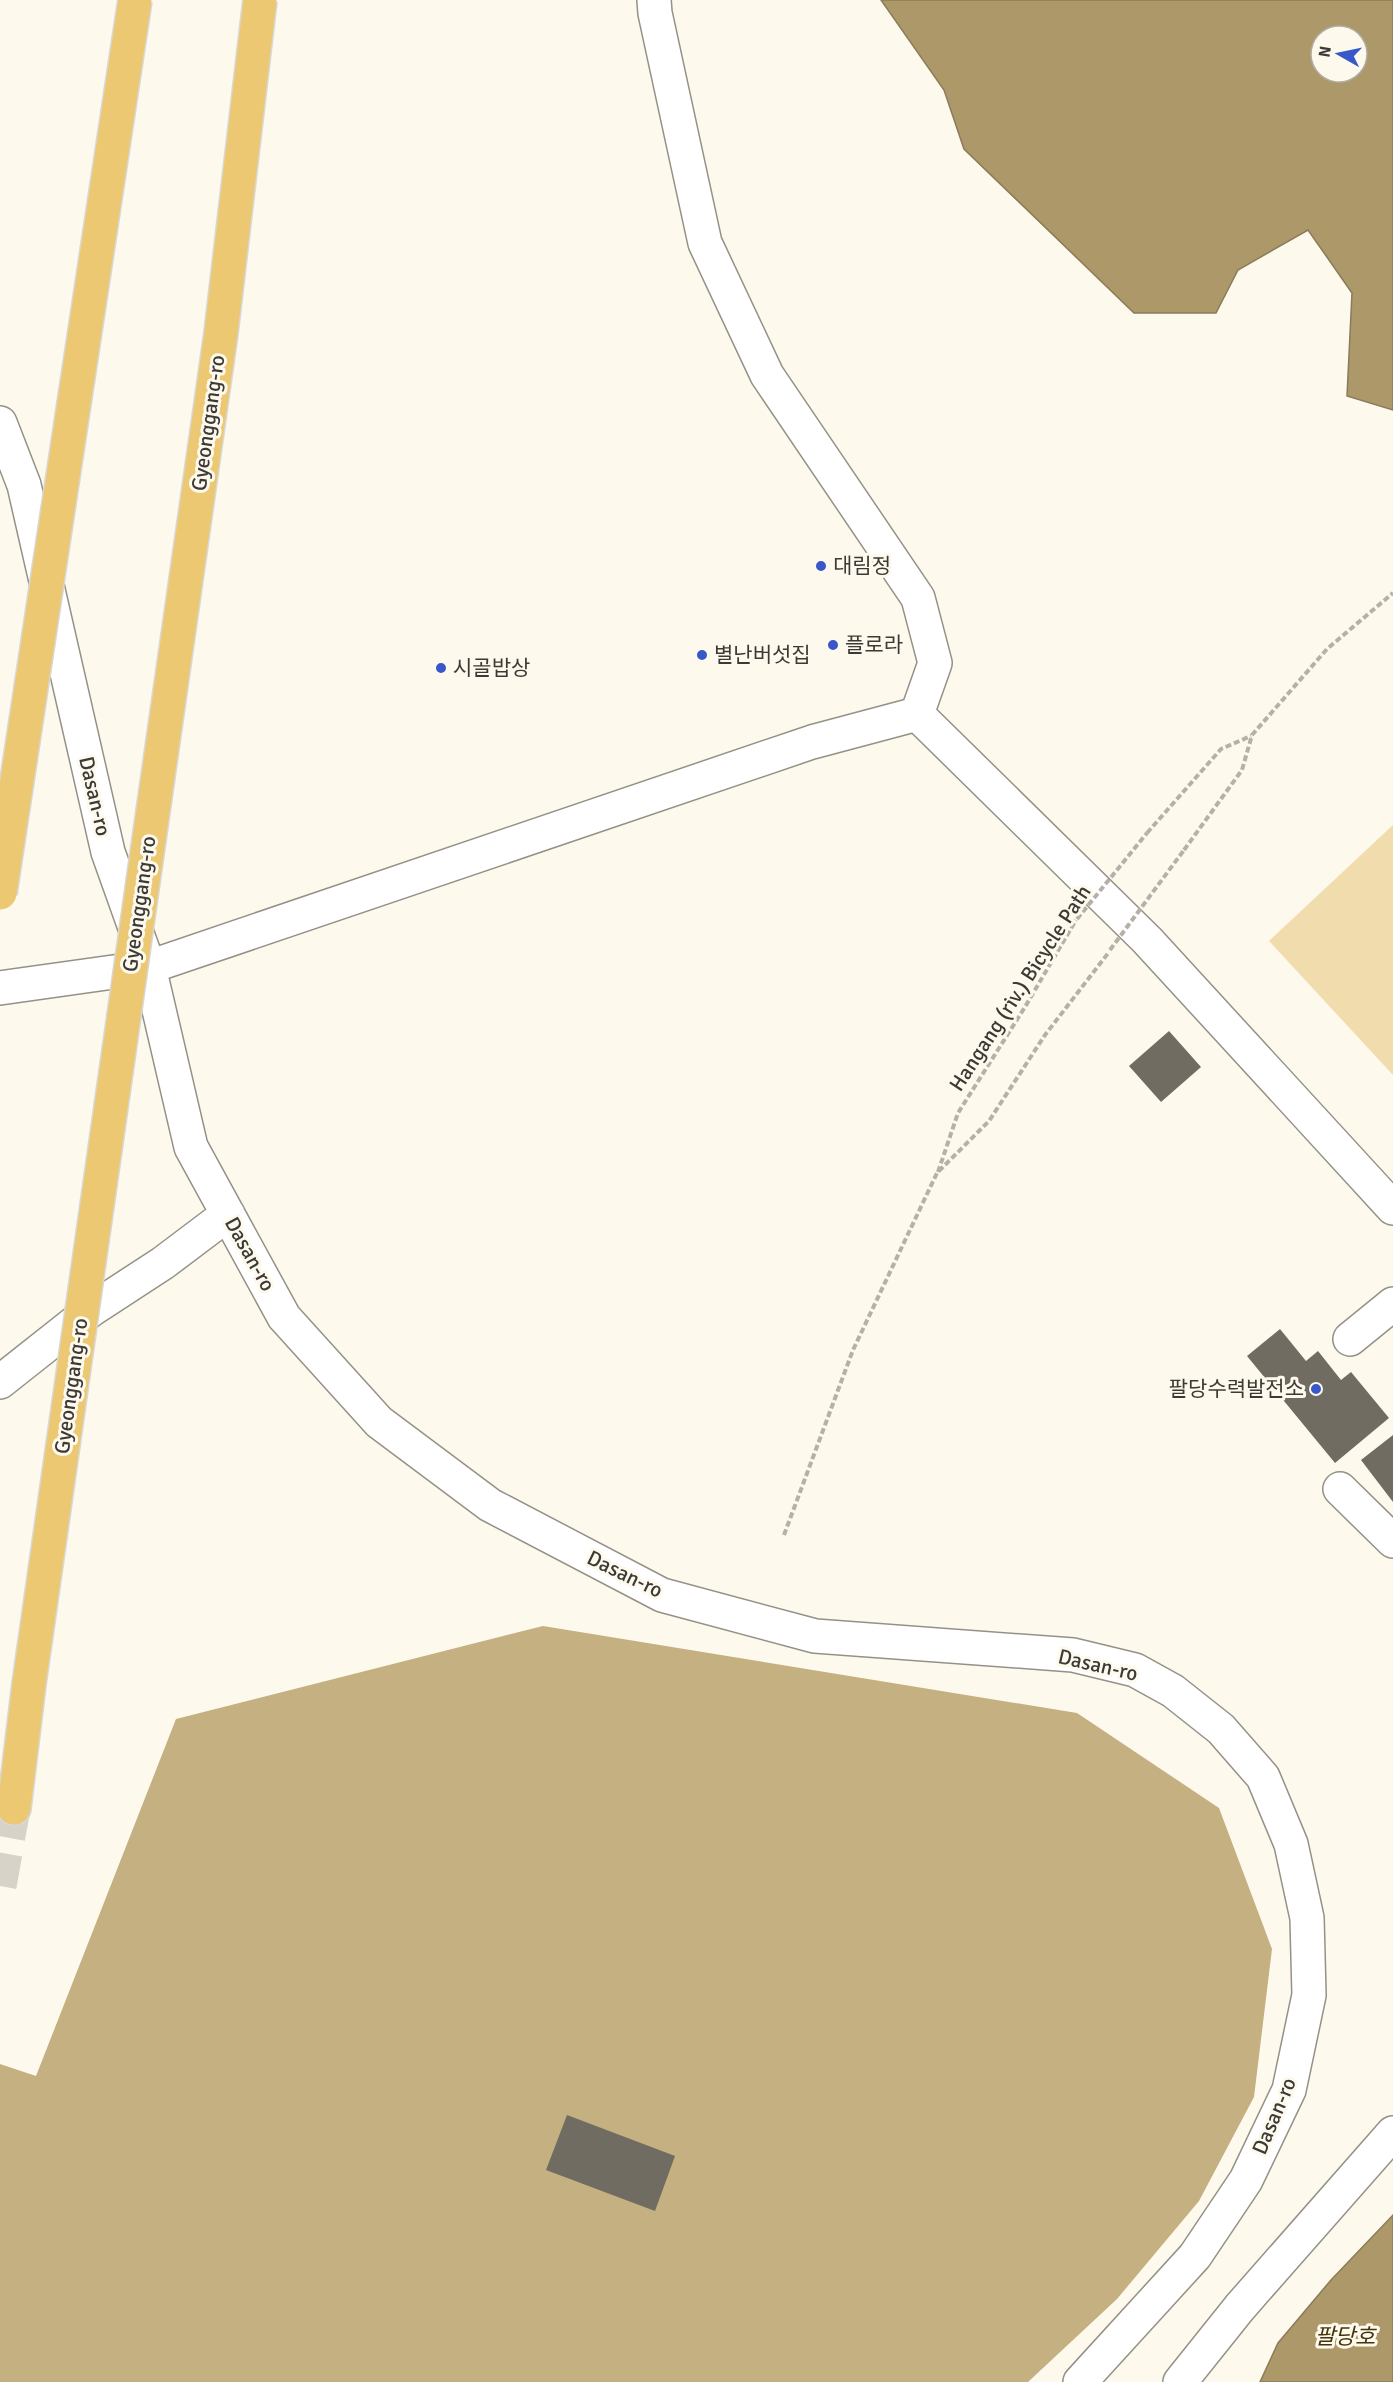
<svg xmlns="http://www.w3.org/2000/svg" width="1393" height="2382" font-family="Signika,'Noto Sans KR',sans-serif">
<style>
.green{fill:#f0dcad}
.forest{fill:#c4b080}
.water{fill:#ac9868;stroke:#8a7c59;stroke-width:1.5;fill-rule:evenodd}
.building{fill:#706c62}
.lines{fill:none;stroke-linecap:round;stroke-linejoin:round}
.highway-tunnel{stroke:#d7d3c8;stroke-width:33;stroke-dasharray:33 16;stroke-linecap:butt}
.minor-casing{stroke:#959187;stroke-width:36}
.highway-casing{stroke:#d8d8d7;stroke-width:36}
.path{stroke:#b5b1a8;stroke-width:4;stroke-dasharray:6 3;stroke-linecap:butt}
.minor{stroke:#fff;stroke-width:33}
.highway{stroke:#ebc871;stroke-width:33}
.highway-bridge-casing{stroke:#d8d8d7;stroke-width:36;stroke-linecap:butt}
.path-bridge{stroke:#b5b1a8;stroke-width:4;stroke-dasharray:6 3;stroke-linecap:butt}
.highway-bridge{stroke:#ebc871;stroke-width:33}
.poi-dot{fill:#3857c8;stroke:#fef9ed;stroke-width:2}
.labels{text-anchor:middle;stroke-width:6;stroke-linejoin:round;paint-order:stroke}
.street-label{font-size:21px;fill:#3c3a36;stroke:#fef9ed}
.poi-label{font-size:21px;fill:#3c3a36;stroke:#fef9ed;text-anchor:start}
.water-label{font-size:22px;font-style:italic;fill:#43340c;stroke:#fef9ed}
</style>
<rect width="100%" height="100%" fill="#fef9ed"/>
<path class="green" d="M1393,825V1075L1269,941Z"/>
<path class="forest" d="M543,1626L1077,1713L1219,1808L1272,1949L1254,2097L1199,2201L1117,2299L1028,2382H0V2064L36,2076L176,1719Z"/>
<path class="water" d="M881,0H1393V410L1347,396L1352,293L1308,230L1238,270L1216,313H1134L964,149L944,90ZM1321,36H1357V72H1321Z
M1393,2215V2382H1260L1278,2343L1331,2280Z"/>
<path class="building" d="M1169,1031L1201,1067L1161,1102L1129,1066Z
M1280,1329L1306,1361L1318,1351L1341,1380L1351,1372L1389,1418L1335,1463L1247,1356Z
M1393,1435V1502L1361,1460Z
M567,2115L675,2156L655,2211L546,2170Z"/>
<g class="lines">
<path class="highway-tunnel" d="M0,1886L14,1808"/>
<defs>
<path id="minor" d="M0,423L24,485L108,852L149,967L191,1147L284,1317L379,1422L490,1505L662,1595L815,1636L1073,1655L1135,1670L1173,1691L1221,1729L1263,1777L1291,1844L1307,1918L1309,1995L1289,2090L1246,2180L1195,2256L1080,2382
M917,714L1147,940L1393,1208
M0,988L149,967L812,742L917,714L935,663L918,598L767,375L705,243L655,13L654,0
M1350,1339L1393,1304
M0,1382L91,1310L163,1263L228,1214
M1340,1489L1393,1541
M1180,2382L1240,2307L1393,2133"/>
<path id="highway" d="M14,1808L29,1684"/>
</defs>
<use href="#minor" class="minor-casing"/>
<use href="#highway" class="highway-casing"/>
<path class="path" d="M1147,833L1221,749L1251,736
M1184,850L1242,770L1252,735L1327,649L1393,593
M938,1172L958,1113L1025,1007L1076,920
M784,1535L853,1350L937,1173L989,1121L1045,1035L1109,952"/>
<use href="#minor" class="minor"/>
<use href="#highway" class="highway"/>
<defs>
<path id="highway-bridge" d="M0,893L135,0
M29,1684L221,333L260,0"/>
</defs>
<use href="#highway-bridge" class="highway-bridge-casing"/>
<path class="path-bridge" d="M1077,919L1147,833
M1110,950L1184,850"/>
<use href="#highway-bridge" class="highway-bridge"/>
</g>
<g class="poi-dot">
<circle cx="821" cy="566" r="6"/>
<circle cx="833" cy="645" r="6"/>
<circle cx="702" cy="655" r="6"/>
<circle cx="441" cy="668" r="6"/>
<circle cx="1316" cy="1389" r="6"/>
</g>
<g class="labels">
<g class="street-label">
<text transform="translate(208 423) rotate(-82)" y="7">Gyeonggang-ro</text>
<text transform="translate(95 796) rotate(77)" y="7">Dasan-ro</text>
<text transform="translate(139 904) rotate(-82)" y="7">Gyeonggang-ro</text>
<text transform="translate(1020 988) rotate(-57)" y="7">Hangang (riv.) Bicycle Path</text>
<text transform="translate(250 1254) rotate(61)" y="7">Dasan-ro</text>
<text transform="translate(71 1386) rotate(-82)" y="7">Gyeonggang-ro</text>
<text transform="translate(625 1574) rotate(26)" y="7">Dasan-ro</text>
<text transform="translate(1098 1665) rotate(13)" y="7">Dasan-ro</text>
<text transform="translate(1274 2116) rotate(-67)" y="7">Dasan-ro</text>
</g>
<g class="poi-label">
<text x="833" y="573">대림정</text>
<text x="845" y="652">플로라</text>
<text x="714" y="662">별난버섯집</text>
<text x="453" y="675">시골밥상</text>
<text x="1304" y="1396" text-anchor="end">팔당수력발전소</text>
</g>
<g class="water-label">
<text x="1345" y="2344">팔당호</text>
</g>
</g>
<g transform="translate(1339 54) rotate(279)"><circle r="28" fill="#fef9ed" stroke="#b0ada4" stroke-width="1.5"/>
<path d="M0-4.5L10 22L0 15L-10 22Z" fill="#3857c8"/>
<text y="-9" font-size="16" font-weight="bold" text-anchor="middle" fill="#3c3a36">N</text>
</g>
</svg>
